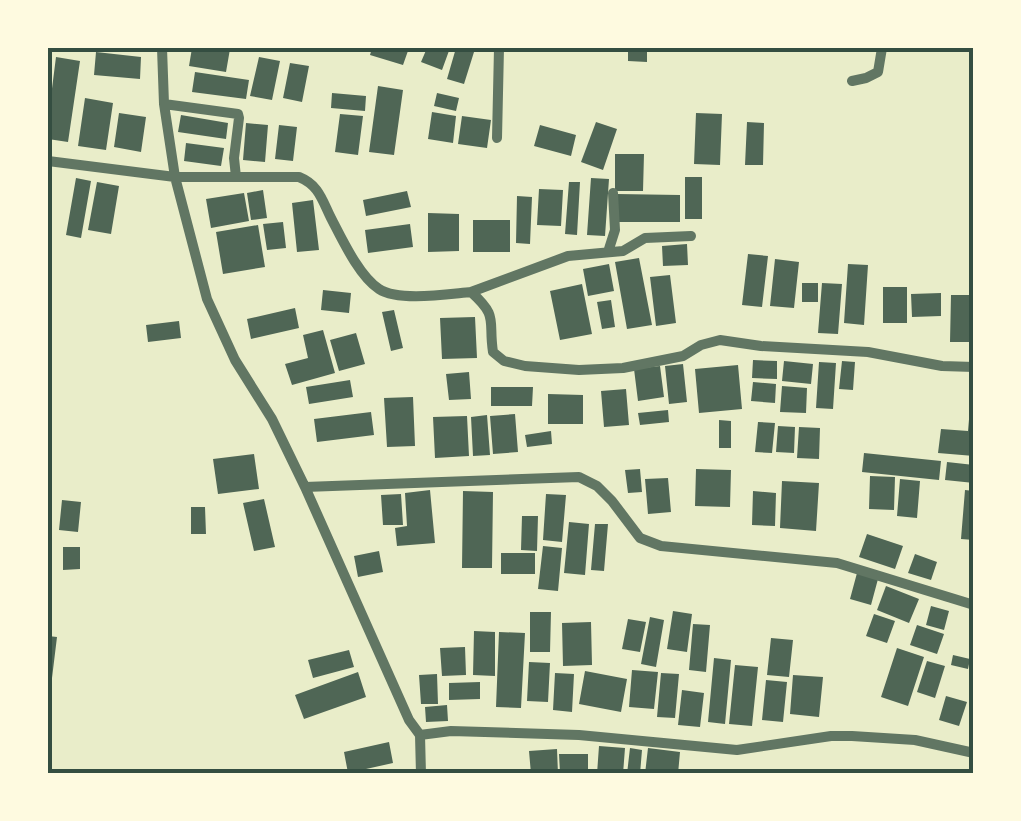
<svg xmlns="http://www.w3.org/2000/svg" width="1021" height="821" font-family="Karla,sans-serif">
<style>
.building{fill:#4f6655}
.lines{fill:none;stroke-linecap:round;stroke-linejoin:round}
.minor{stroke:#617663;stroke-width:10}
.neatline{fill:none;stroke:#344e41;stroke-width:4}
</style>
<rect width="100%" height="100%" fill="#e9edc9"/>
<path class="building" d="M192,48L230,49L226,72L189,66Z
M372,48H409L403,65L370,55Z
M427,48H450L442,70L421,62Z
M456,48L474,52L464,84L447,79Z
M628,48H647V62L628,61Z
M96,52L141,57L140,79L94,75Z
M56,57L80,61L68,142L48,139V120Z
M259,57L280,61L272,100L250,96Z
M290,63L309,66L302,102L283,98Z
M195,72L249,80L246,99L192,92Z
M378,86L403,90L394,155L369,152Z
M332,93L366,96L365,111L331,108Z
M437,93L459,98L456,111L434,106Z
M85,98L113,103L106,150L78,146Z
M432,112L456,116L453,143L428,139Z
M119,113L146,117L141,152L114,147Z
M696,113L722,114L720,165L694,164Z
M340,114L363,116L358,155L335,152Z
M181,115L228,123L226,139L178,132Z
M462,116L491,120L487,148L458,144Z
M596,122L617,129L603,170L581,162Z
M747,122L764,123L763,165H745Z
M246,123L268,125L265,162L243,160Z
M279,125L297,127L293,161L275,159Z
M540,125L576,135L571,156L534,146Z
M186,143L224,148L221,166L184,161Z
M615,154H644L643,191H615Z
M685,177H702V219H685Z
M76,178L91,181L81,238L66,235Z
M591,178L609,179L605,236L587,235Z
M97,182L119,186L111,234L88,230Z
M569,182H580L577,235L565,234Z
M539,189L563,190L561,226L537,225Z
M263,190L267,218L251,220L247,193Z
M407,191L411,207L366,216L363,200Z
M244,193L249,221L211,228L206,199Z
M617,194L680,195V222H617Z
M517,196L532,197L530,244L516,243Z
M313,200L319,250L297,252L292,203Z
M428,213L459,214V251L428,252Z
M473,220H510V252H473Z
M283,222L286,248L267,250L263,224Z
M410,224L413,247L368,253L365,230Z
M258,225L265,267L223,274L216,232Z
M687,244L688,265L663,266L662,246Z
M748,254L768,256L762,307L742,305Z
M639,258L652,325L627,329L615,262Z
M775,259L799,262L794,308L770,306Z
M609,264L614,291L588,296L583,269Z
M848,264L868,265L864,325L844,323Z
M670,275L676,323L656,326L650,277Z
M802,283H818V302H802Z
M822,283L842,284L838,334L818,333Z
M582,284L592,334L560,340L550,291Z
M883,287H907V323H883Z
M323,290L351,293L349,313L321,310Z
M941,293V316L912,317L911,294Z
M951,295H974V342H950Z
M611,300L615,327L602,329L597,302Z
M295,308L299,328L251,339L247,319Z
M394,310L403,348L391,351L382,312Z
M475,317L477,358L442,359L440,318Z
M179,321L181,338L148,342L146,325Z
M323,330L335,373L292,385L285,364L308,358L303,335Z
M356,333L365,364L339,371L330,340Z
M753,360L777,361V379L752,378Z
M784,361L813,364L811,384L782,381Z
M842,361L855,362L853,390L839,389Z
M819,362L836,363L833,409L816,408Z
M683,364L687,402L669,404L665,366Z
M738,365L742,409L699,413L695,369Z
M660,366L664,397L638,401L634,369Z
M469,372L471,399L449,400L446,374Z
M350,380L353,397L309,404L306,387Z
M753,382L776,384L775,403L751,401Z
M782,386L807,388L806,413L780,412Z
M491,387H533L532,406H491Z
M626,389L629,425L604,427L601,391Z
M548,394L583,395V424H548Z
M971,396H974V456L938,453L941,429L968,431Z
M413,397L415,446L387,447L384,398Z
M668,410L669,422L640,425L638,413Z
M371,412L374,435L317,442L314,419Z
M515,414L518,452L493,454L490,416Z
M487,415L490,455L473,456L471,417Z
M467,416L469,456L435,458L433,417Z
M719,420L731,421V448H719Z
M758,422L775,423L772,453L755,452Z
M778,426L795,427L794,453L776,452Z
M799,427L820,428L819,459L797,458Z
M551,431L552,444L527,447L525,435Z
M864,453L941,461L939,480L862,472Z
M254,454L259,489L218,494L213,459Z
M947,462L974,465V483L945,480Z
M640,469L642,492L628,493L625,470Z
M696,469L731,470L730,507L695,506Z
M870,476L895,477L894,510L869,509Z
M668,478L671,512L648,514L645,479Z
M900,479L920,481L917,518L897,516Z
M782,481L819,483L816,531L780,528Z
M430,490L435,543L397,546L395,528L407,526L405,493Z
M965,490L974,491V540L961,539Z
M463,491L493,492L492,568H462Z
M753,491L776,493L775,526L752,525Z
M401,494L403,525H383L381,495Z
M546,494L566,495L562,542L543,540Z
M264,499L275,547L254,551L243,503Z
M62,500L81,502L78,532L59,530Z
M191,507H205L206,534H191Z
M522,516H538L537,551L521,550Z
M569,522L589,524L585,575L564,573Z
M595,524H608L604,571L591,570Z
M867,534L903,546L895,569L859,557Z
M543,546L562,548L558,591L538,589Z
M63,547H80V569L63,570Z
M379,551L383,572L358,577L354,556Z
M501,553H535V574H501Z
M915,554L937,562L931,580L908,573Z
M857,573L878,579L871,605L850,599Z
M886,586L919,599L909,623L877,610Z
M931,606L949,611L944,630L926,625Z
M673,611L692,614L687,652L667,649Z
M530,612H551L550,652H530Z
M874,614L895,621L887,643L866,636Z
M650,617L664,620L656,667L641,664Z
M628,619L646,622L640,652L622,649Z
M591,622L592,665L563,666L562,623Z
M693,624L710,625L706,672L689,670Z
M917,625L944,634L937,654L910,645Z
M474,631L495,632V676L473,675Z
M499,632L525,633L521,708L496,707Z
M48,636L57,637L52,678H48Z
M771,638L793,640L789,677L767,675Z
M465,647L466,675L442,676L440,648Z
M897,648L924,657L908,706L881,697Z
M349,650L354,667L313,678L308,660Z
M953,655L970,659L968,669L951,665Z
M714,658L731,660L725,724L708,722Z
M927,661L945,666L935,698L917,692Z
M529,662L550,663L548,702L527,701Z
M735,665L758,667L752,726L729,724Z
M632,670L658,672L654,709L629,707Z
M585,671L627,679L621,712L579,704Z
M358,672L366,697L304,719L295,695Z
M555,673L574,674L572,712L553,710Z
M661,673L679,674L675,718L657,717Z
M437,674L438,704H421L419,675Z
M793,675L823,677L819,717L790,714Z
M766,680L787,682L783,722L762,720Z
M480,682V699L449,700V683Z
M682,690L704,693L700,727L678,725Z
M946,696L967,702L959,726L939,720Z
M447,705L448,721L426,722L425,707Z
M389,742L393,763L348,773L344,752Z
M599,746L625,748L623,774H597Z
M630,748L642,750L640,774H627Z
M648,748L680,752L678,774H645Z
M557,749L558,774H531L529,751Z
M559,754H588V772L560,773Z"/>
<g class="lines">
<path class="minor" d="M162,48L164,104L175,177L207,299L235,360L272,419L305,487L409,720L420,735L421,774
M852,81L866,78L878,72L882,48
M164,104L238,114L239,118L234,158L236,177
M497,138L499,48
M48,161L175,177H299C319,185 322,200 331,218C342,239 359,276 379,289C399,302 448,294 471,292C499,317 488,320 493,352L504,361L525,366L579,370L623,368L683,356L701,345L720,340L761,346L868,352L942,366L974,367
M608,252L615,230L613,193
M471,292L568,256L623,251L645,238L691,236
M305,487L579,477L597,486L612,501L640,538L661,546L837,563L974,605
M420,735L451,731L579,735L737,750L831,736H852L915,740L974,753"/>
</g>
<rect width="1021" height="821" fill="none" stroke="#fefae0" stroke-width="100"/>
<rect x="50" y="50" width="921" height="721" class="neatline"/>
</svg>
